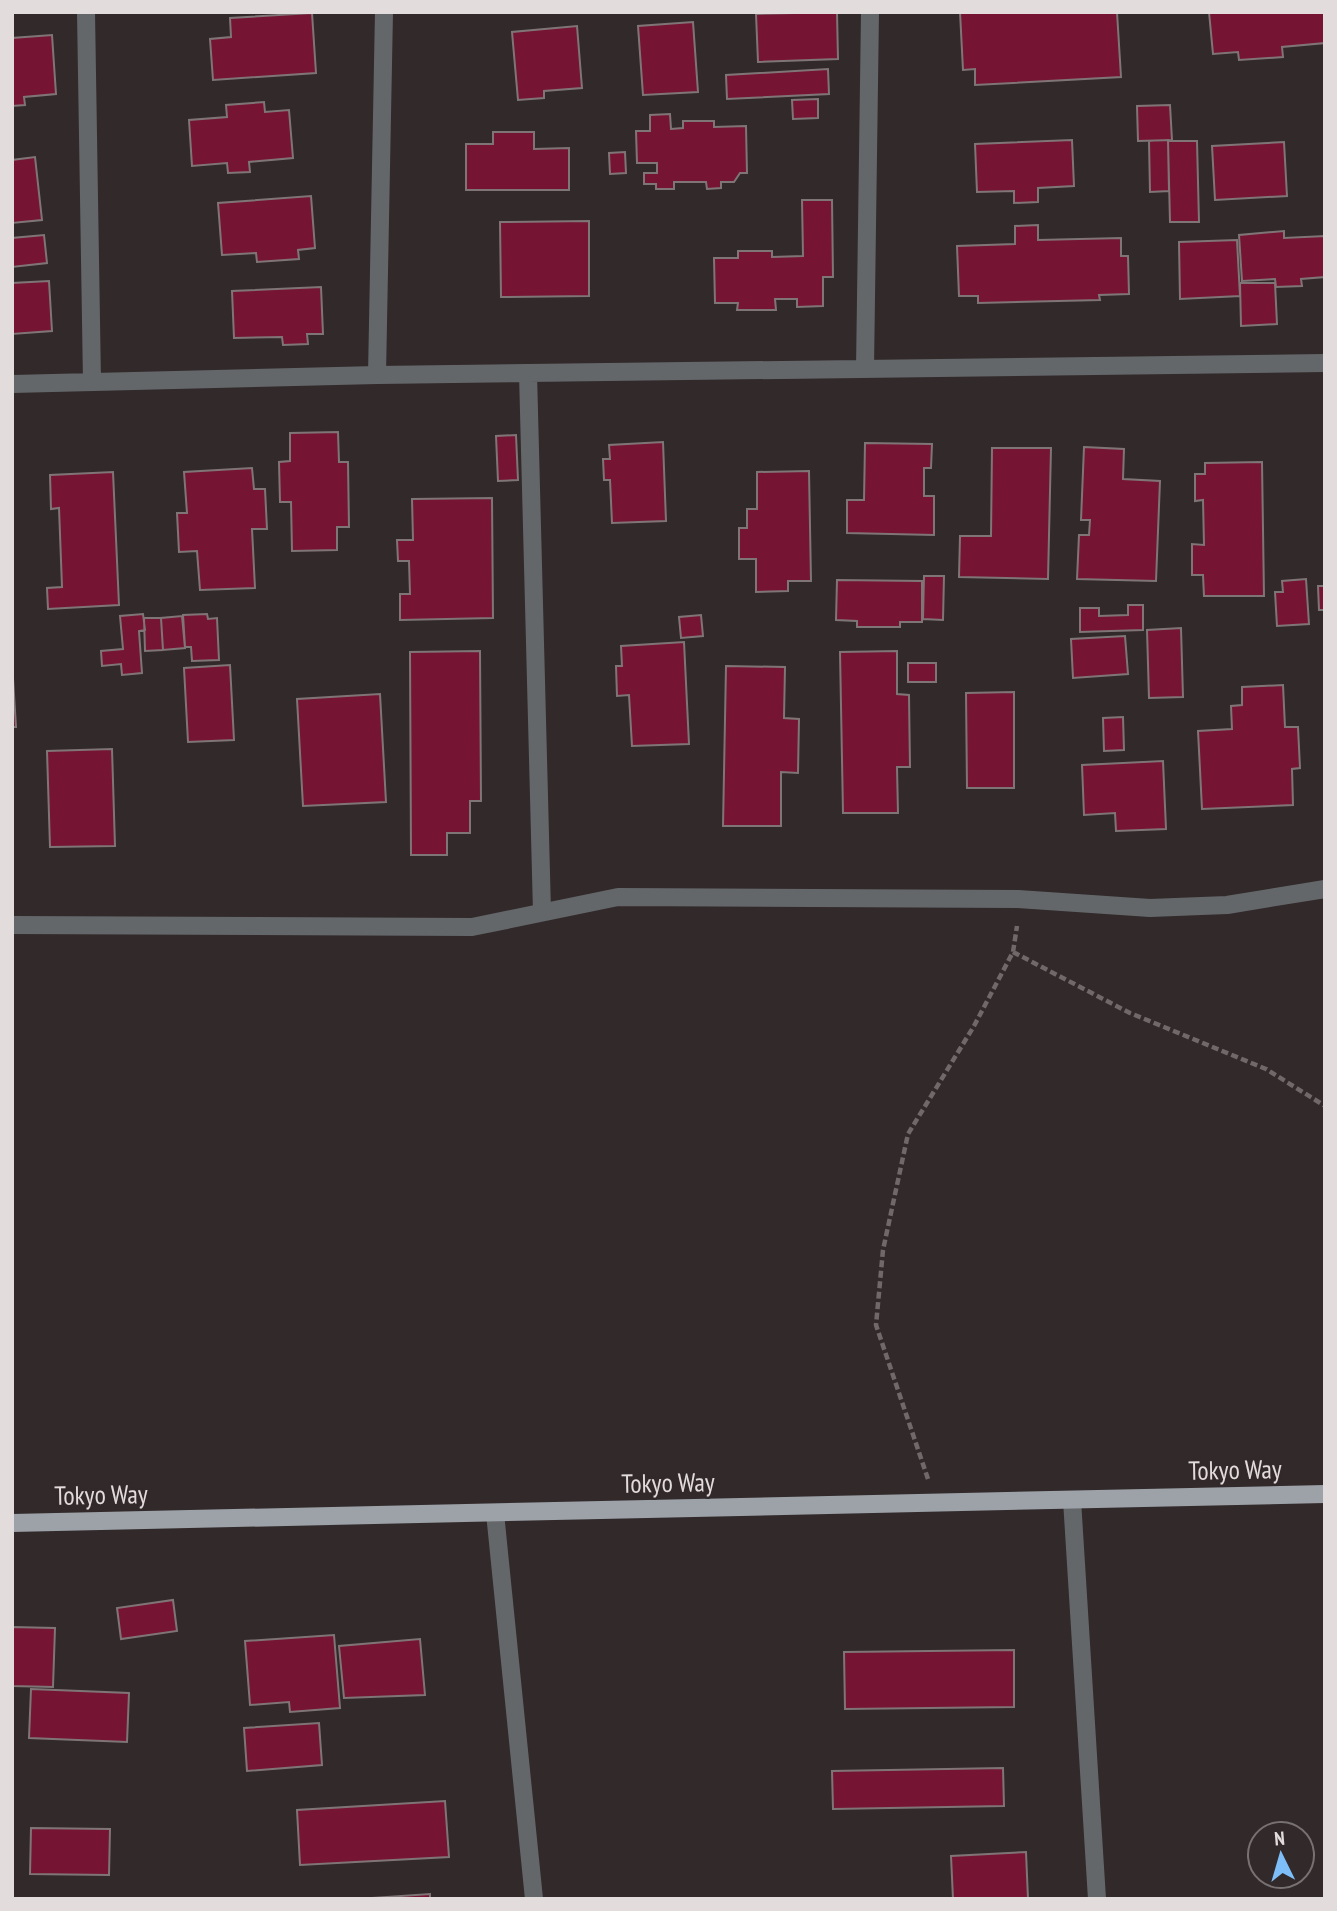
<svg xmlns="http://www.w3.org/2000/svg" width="1337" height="1911" font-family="'PT Sans Narrow',sans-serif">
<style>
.building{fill:#751533;stroke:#807576;stroke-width:2}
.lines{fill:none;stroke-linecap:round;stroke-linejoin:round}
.path{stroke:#706869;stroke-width:4.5;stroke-dasharray:7 3.5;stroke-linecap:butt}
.minor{stroke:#64676a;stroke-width:18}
.major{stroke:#9ca2a8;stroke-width:18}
.labels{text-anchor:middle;stroke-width:5;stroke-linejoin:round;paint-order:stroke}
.street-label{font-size:26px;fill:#e2dcdd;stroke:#32292a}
</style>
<rect width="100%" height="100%" fill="#32292a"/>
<path class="building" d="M837,12L838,59L758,62L756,14Z
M960,12H1117L1121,77L975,85V69L963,70Z
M1209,12H1325V43L1282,47L1283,57L1239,60L1238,52L1213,54Z
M312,13L316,73L213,80L210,39L231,37L230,18Z
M693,22L698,92L643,95L638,26Z
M577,26L582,88L544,91V98L518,100L512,32Z
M52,35L56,94L24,97L25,105L12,106V38Z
M828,69L829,94L727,99L726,75Z
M818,99V118L793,119L792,100Z
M264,102L265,112L289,110L293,158L249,162L250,172L228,173L227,163L192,166L189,120L227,117L226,105Z
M1170,105L1172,140L1138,141L1137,106Z
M670,114L671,129L683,128V121H714V127L746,126L747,173H740L734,182H721V188L707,189L706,182H674V189H656V184H644V173H657V163H637L636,131H650V115Z
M493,132H534V149L569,148V190H466V144H493Z
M1072,140L1074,186L1038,188V202L1014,203V191L977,192L975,144Z
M1168,140L1169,191L1150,192L1149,141Z
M1168,141H1197L1199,222H1170Z
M1284,142L1287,196L1215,200L1212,146Z
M625,152L626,173L610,174L609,153Z
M35,157L42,220L12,223V160Z
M311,196L315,248L298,250L299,259L257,262L256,253L222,255L218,203Z
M802,200H832L833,277H823V306L797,307V299H775L776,310H737L738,303H715L714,258H738V251H772V257L803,256Z
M589,221V296L501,297L500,222Z
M1038,225V240L1121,238V256H1128L1129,294L1099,295L1100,300L978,303V296H959L957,246L1015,244V226Z
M1284,231V238L1325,236V277L1301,279L1302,286L1276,287L1275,279L1242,281L1239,235Z
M44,235L47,263L12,267V238Z
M1237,240L1240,296L1180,299L1179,242Z
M49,281L52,331L12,334V283Z
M1240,283H1275L1277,324L1241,326Z
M321,287L323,334H307L308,344L283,345L282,337L234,338L232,291Z
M338,432L339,462H348L349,527H337V550L292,551L291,502H280L279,462L290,461V433Z
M516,435L518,480L498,481L496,436Z
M663,442L666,521L612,523L610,480H604L603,459H610L609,445Z
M865,443L932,444L931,468H924V496H934V535L847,533V500H864Z
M1084,447L1124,449L1123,479L1160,481L1156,581L1077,579L1079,535H1089L1090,520H1081Z
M992,448H1051L1048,579L959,577L960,536H991Z
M1262,462L1264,596H1204L1203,575H1192V544L1204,545L1203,500L1195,501V474H1205V463Z
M252,468L254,489H265L267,529H252L255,588L200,590L197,551L179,552L177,513H187L184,472Z
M809,471L811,581H788V591L756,592V559H739V528H747V509H757V472Z
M113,472L119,605L48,609L47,588L62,587L59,508L51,509L50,475Z
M492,498L493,618L400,620V594H410L409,561H398L397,540H413L412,499Z
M924,576H944L943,620L923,619Z
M1306,579L1309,624L1277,626L1275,592H1283L1282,581Z
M837,580L922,581V622H900V627H857V621L836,620Z
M1318,586H1325V610H1319Z
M1128,605H1143V630L1080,632V608H1099V616L1128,615Z
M143,614L145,630L139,631L142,673L122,675L121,664L102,666L101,651L123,649L120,616Z
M207,614L208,619L217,618L219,660L192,661L191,647H185L183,615Z
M701,615L703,636L681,638L679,617Z
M182,616L185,648L163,650L161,618Z
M144,618H161L163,650L145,651Z
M1181,628L1183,697L1149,698L1147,630Z
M1125,636L1128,674L1073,678L1071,639Z
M684,642L689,744L632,746L629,695L617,696L616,666H622L621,646Z
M480,651L481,801H470V833H447V855H411L410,652Z
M897,651V694L909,695L910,767H897L898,813H843L840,652Z
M12,662L16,727H12Z
M908,663H936V682H908Z
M230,665L234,740L188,742L184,668Z
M726,666L785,667L784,718L799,719L798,773L781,772V826H723Z
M1283,685L1285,727H1298L1300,768L1292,769L1293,805L1202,809L1198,731L1232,729L1231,706L1242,705V687Z
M1014,692V788H967L966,693Z
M380,694L386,802L303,806L297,699Z
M1123,717L1124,750L1104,751L1103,718Z
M112,749L115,846L50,847L47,751Z
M1163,761L1166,829L1116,831L1115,813L1084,815L1082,765Z
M173,1600L177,1631L121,1639L117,1608Z
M12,1627L55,1628L53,1687L12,1686Z
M334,1635L340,1708L290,1712L289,1702L250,1705L245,1641Z
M420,1639L425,1695L344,1698L339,1646Z
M1014,1650V1707L845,1709L844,1652Z
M31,1689L129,1693L127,1742L29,1738Z
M319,1723L322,1765L247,1771L244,1728Z
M1003,1768L1004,1806L833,1809L832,1771Z
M445,1801L449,1857L300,1865L297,1810Z
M31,1828L110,1829L109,1875L30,1874Z
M1026,1852L1028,1899H953L951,1856Z
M430,1894V1899H357Z"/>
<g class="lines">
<path class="path" d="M1013,952L1130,1013L1266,1069L1325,1106
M928,1479L876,1325L883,1250L908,1134L974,1026L1013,952L1017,926"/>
<path class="minor" d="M86,12L92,382
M865,369L870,12
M528,373L542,912
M377,375L384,12
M12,384L377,375L1325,363
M12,925L472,927L618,897L1018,899L1150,908L1227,905L1325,889
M1072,1500L1097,1899
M495,1513L534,1899"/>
<path class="major" d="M12,1523L1325,1494"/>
</g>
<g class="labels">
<g class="street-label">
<text transform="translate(1235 1470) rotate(-1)" y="9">Tokyo Way</text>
<text transform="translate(668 1483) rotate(-1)" y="9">Tokyo Way</text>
<text transform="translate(101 1495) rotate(-1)" y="9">Tokyo Way</text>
</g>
</g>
<rect width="1337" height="1911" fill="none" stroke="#e2dcdd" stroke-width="28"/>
<g transform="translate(1281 1855) rotate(355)"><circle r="33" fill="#32292a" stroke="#787172" stroke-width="2"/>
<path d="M0-5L12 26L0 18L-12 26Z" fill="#7dbef9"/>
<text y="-10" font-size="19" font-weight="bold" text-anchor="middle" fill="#e2dcdd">N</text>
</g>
</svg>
